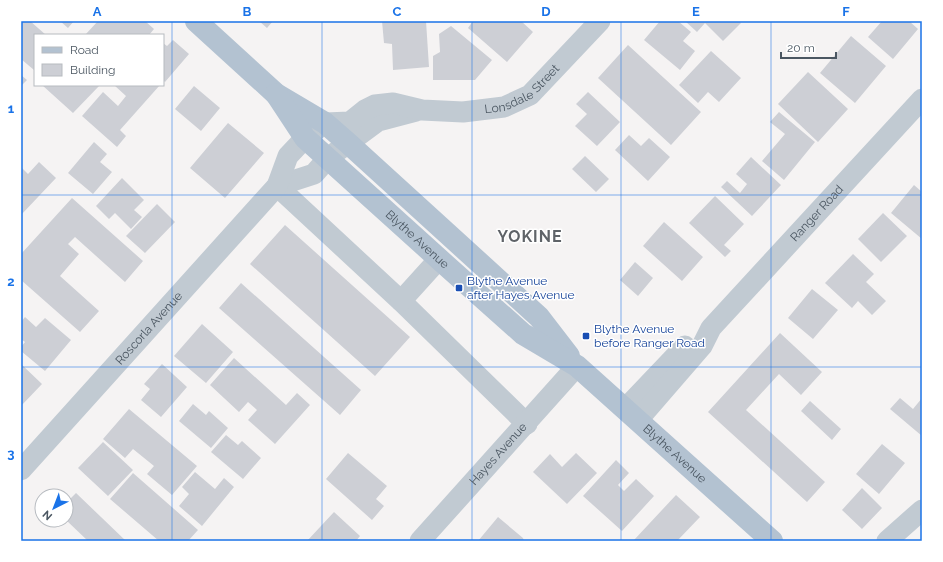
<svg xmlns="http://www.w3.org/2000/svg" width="943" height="562" font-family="Raleway,sans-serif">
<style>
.building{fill:#cdcfd5}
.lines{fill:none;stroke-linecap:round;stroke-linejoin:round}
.minor{stroke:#c1cad2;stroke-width:21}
.major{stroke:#b3c2d1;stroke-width:22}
.grid{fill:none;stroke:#1a73e8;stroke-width:1;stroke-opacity:0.55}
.transit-dot{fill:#1a4fb4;stroke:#fff;stroke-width:1.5}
.labels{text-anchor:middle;stroke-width:3;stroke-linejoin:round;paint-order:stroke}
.street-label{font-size:12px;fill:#4a5661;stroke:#fff}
.transit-label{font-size:12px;fill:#164399;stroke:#fff;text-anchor:start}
.district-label{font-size:16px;font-weight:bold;letter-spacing:1px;fill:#5f6368;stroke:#fff}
.neatline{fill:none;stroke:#1a73e8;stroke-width:1.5}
.grid-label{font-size:13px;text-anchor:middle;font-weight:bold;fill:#1a73e8}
</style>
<rect width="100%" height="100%" fill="#f5f3f3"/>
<path class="building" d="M21,21H30L46,35H35L34,70L21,59Z
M60,21H74L68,28Z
M98,21H145L154,29L149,35H85Z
M259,21H273L267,28Z
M382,21H426L429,67L393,70L392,44L384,43Z
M473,21H521L533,32L507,62L468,28Z
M660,21H678L691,32L683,41L695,51L680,70L644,40Z
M685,21H739L741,23L723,41L705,23L697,32Z
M882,21H909L918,29L893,59L868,37Z
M451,26L492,60L475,80H433V56L440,52L439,34Z
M851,36L886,66L855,103L820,73Z
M173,40L189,54L165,82L163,80V43L167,46Z
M628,45L701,112L671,145L598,78Z
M711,51L741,78L719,102L708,92L698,103L679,85Z
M808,72L848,109L818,142L778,104Z
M21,75L27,80L21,86Z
M42,85H100L73,113Z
M114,85H160L120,130L126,136L117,147L82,116L103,92L118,106L126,96Z
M194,86L220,108L201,131L175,109Z
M588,92L620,122L597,146L575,126L587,114L576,104Z
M779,112L815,142L784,180L762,161L785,134L770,122Z
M228,123L264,153L225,198L190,168Z
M629,135L641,146L649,138L670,157L648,181L615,150Z
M94,142L107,154L100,162L112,172L93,194L68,173Z
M585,156L609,179L596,192L572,169Z
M751,157L781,185L752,216L721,187L727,181L740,193L747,184L736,174Z
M39,162L56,178L21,215V167L28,174Z
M122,178L144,200L134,210L142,217L131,229L115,213L109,219L96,206Z
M914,185L922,192V239L891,213Z
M715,196L744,224L724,245L731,251L725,257L689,223Z
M72,198L143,261L125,282L75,237L68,244L79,254L60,276L99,311L80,332L21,280V254Z
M157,204L175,222L145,253L126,236Z
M883,213L907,236L881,262L858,239Z
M664,222L703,257L682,281L643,246Z
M285,225L410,337L375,376L250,264Z
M853,254L874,274L866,282L886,301L872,315L858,301L852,308L825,283Z
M635,262L653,278L638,296L620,280Z
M241,283L361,390L340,415L219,308Z
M812,289L838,310L813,339L788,318Z
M25,317L36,327L45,318L71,340L45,371L21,351V347L25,342L21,339V322Z
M202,324L233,352L206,383L174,356Z
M780,333L822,372L801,395L779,374L746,410L825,482L807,502L708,412Z
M234,358L286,405L297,393L310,405L275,444L248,420L257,410L248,402L239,412L210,385Z
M21,364L42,384L21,406Z
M162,364L187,387L161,417L141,400L150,389L144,384Z
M900,398L913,409L922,398V436L890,409Z
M810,401L841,429L832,440L801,411Z
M193,404L206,415L209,411L228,428L211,448L179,421Z
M129,409L197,466L172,495L147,474L154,466L133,449L125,458L103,439Z
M226,435L238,445L242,441L261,458L243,479L211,452Z
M103,442L133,470L108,496L78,468Z
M882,444L905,463L879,494L856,474Z
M348,453L387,486L376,499L384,506L372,520L326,479Z
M576,453L597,473L567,504L533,472L550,454L562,467Z
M616,460L629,473L618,485L624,491L636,479L654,496L622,531L583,496Z
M195,472L215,489L224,478L234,487L202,526L179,506L189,494L182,487Z
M133,473L198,530L188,541H159L110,499Z
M862,488L882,508L862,529L842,510Z
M76,493L126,541H88L66,520V503Z
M676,495L700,517L677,541H635L634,540Z
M334,512L360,536L356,541H307Z
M498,517L523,538L524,541H478Z"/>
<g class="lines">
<g class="minor">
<path d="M277,186L401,301L527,424"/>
<path d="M277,186L314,174L328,158L378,121L416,111"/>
<path d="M401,301L439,259"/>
<path d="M625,409L685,346"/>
<path id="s1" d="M638,420L702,346L711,328L922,99"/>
<path id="s2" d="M21,470L277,186L288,156L305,138L325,123L350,122L365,110L375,105L393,103L422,110L463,112L504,107L530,95L600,21"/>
<path id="s3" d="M420,541L577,366"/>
<path d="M887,541L922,510"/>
</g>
<g class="major">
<path d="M196,21L276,94L325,123L349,144L539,317L569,356"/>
<path id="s4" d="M276,94L305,138L439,259L523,334L577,366L772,541"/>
</g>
</g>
<path class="grid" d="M172,21V541M322,21V541M472,21V541M621,21V541M771,21V541M21,195H922M21,367H922"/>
<g class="transit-dot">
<rect x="455" y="284" width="8" height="8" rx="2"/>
<rect x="582" y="332" width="8" height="8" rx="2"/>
</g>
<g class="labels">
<g class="street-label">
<text dy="4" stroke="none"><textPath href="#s2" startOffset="674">Lonsdale Street</textPath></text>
<text dy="4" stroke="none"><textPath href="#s1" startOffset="274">Ranger Road</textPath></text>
<text dy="4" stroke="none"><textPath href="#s4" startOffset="204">Blythe Avenue</textPath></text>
<text dy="4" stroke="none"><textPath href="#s2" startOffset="191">Roscorla Avenue</textPath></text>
<text dy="4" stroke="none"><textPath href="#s4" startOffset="540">Blythe Avenue</textPath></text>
<text dy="4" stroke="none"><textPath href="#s3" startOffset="117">Hayes Avenue</textPath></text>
</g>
<g class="transit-label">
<text x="467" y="285">Blythe Avenue<tspan x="467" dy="14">after Hayes Avenue</tspan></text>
<text x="594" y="333">Blythe Avenue<tspan x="594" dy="14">before Ranger Road</tspan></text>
</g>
<g class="district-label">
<text x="530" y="242">YOKINE</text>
</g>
</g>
<rect width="943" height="562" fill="none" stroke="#ffffff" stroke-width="44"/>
<rect x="34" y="34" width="130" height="52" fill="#ffffff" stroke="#b7bbc0"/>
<rect x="42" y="47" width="20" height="6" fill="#b3c2d1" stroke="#b7bbc0"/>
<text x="70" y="54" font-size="12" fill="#4a5661">Road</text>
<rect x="42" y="64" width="20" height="12" fill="#cdcfd5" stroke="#b7bbc0"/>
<text x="70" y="74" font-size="12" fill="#4a5661">Building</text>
<g transform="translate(54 508) rotate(222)"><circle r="19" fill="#ffffff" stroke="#b7bbc0"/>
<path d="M0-3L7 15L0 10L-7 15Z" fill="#1a73e8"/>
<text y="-6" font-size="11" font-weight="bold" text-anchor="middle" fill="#4a5661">N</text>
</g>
<path d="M781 52v6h55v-6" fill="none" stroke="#4a5661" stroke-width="2"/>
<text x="787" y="52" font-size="12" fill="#4a5661" stroke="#ffffff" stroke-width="3" paint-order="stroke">20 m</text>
<rect x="22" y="22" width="899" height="518" class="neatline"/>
<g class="grid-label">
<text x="97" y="16">A</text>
<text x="247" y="16">B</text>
<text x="397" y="16">C</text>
<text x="546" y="16">D</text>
<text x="696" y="16">E</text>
<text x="846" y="16">F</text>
<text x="11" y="113">1</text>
<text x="11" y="286">2</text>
<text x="11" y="458">3</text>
</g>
</svg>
